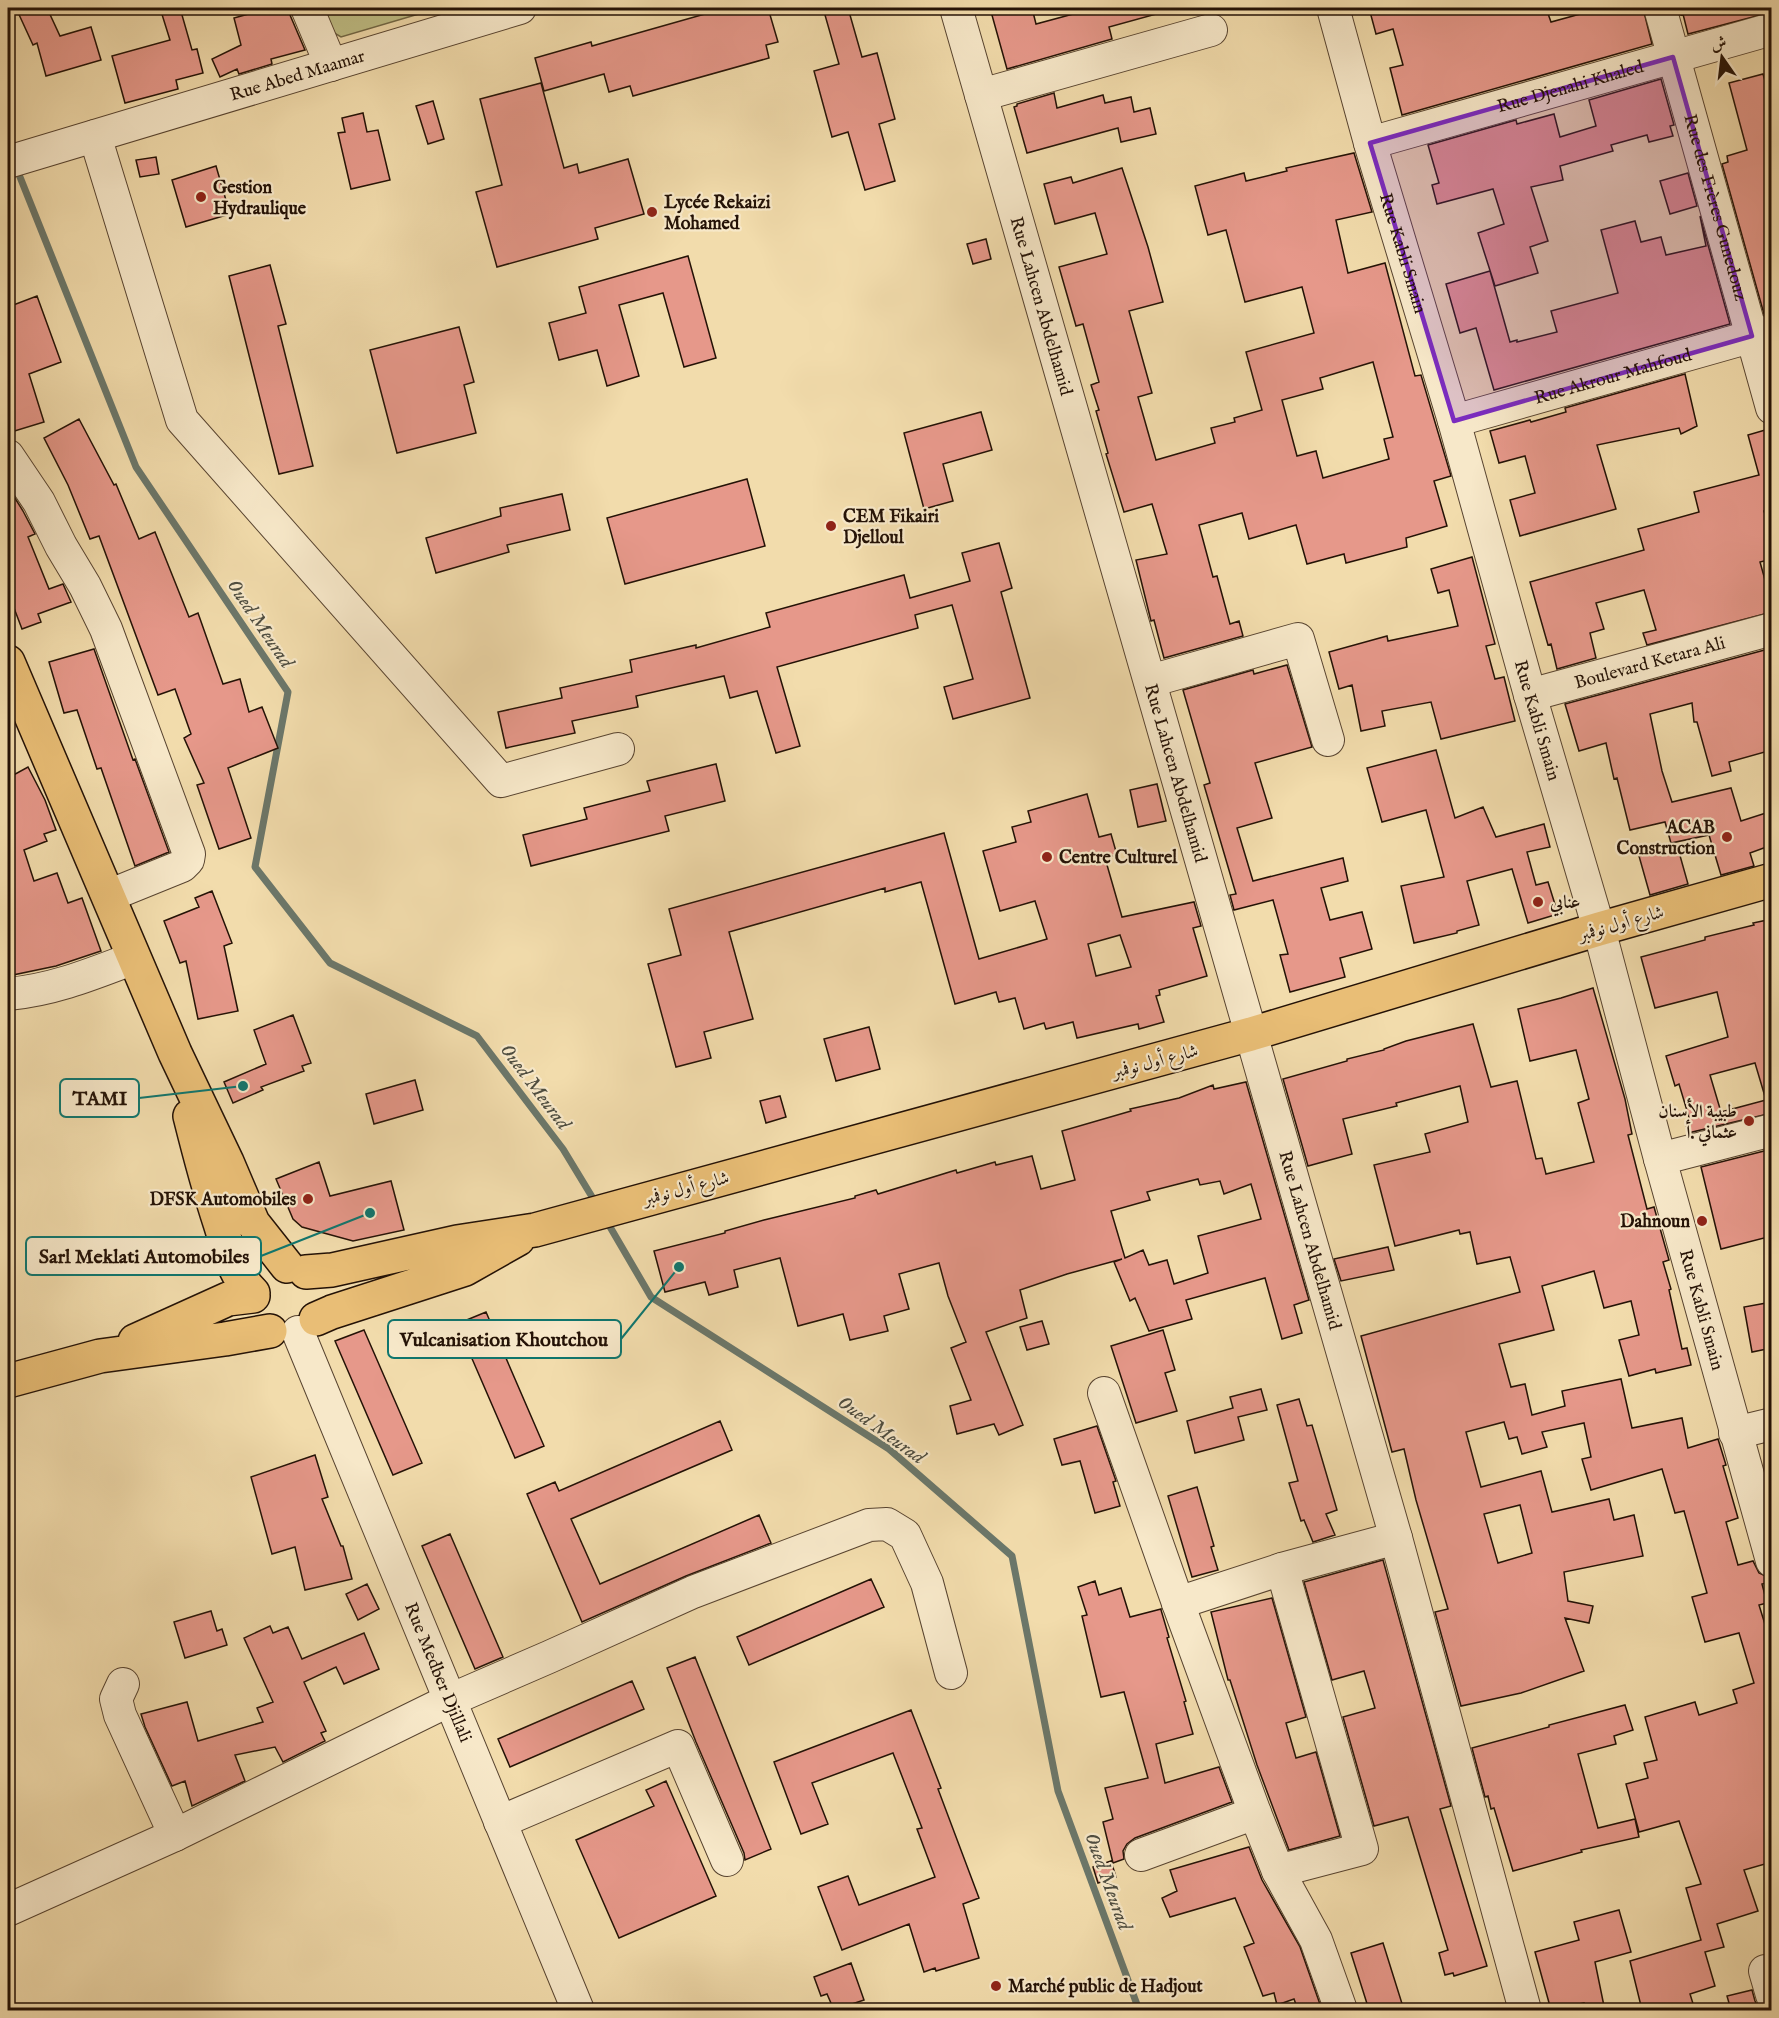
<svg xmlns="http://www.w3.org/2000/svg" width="1779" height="2018" font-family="'IM FELL English',Amiri,serif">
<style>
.pitch{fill:#c0bf86;stroke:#726846;stroke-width:1.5}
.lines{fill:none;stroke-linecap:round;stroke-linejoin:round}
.stream{stroke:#6b776a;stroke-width:7}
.building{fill:#e6988a;stroke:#241206;stroke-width:1.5;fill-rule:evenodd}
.minor-casing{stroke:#584430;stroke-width:34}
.major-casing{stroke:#241206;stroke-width:36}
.minor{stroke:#f7e8c9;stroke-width:32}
.major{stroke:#e9be76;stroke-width:33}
.marked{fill:#7b2cbf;fill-opacity:0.2;stroke:#7b2cbf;stroke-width:4.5;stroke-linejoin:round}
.poi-dot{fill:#8f2418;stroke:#f7e8c9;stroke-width:2}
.labels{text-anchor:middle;stroke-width:4.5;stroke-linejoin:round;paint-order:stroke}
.street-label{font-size:18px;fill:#241206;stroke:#f7e8c9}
.poi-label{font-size:18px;font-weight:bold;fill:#241206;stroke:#f7e8c9;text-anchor:start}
.water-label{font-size:20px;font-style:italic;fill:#4e4d40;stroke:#f7e8c9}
.leader{fill:none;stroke:#0f766e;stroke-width:2}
.callout-dot{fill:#0f766e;stroke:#f7e8c9;stroke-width:2}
.callout{fill:#f7e8c9;stroke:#0f766e;stroke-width:2}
.callout-label{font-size:20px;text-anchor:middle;font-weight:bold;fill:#241206}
</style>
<rect width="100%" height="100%" fill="#f2dcac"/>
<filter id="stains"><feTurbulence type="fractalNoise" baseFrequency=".00333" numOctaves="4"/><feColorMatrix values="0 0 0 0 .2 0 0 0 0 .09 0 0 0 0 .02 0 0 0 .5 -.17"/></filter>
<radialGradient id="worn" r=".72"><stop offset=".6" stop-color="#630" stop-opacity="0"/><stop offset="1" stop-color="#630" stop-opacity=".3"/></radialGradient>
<path class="pitch" d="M318,8H439L341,37L326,28Z"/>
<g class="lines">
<path class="stream" d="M16,167L136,467L288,692L255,867L330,963L477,1036L563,1149L597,1205
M606,1220L651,1297L889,1449L1012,1556L1058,1791L1139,2010"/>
</g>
<path class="building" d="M16,8H47L60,36L91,27L101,60L46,76L37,43L33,45Z
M160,8H180L192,50L197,49L203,73L176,80L178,89L125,103L112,56L170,40Z
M270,8H289L290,15L305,50L271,59L272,64L239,74L237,69L220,77L212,59L241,45L234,18Z
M726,8H768L778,42L766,45L769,58L633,96L630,86L609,92L604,74L544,91L535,58L591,42L592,46Z
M823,8H848L862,57L877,53L895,119L879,124L895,181L865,190L848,132L832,137L814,71L839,64Z
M990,8H1032L1036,24L1088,10L1087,8H1159L1160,13L1109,27L1112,39L1007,69Z
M1369,8H1546L1551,22L1602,8H1643L1652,44L1402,115L1390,68L1403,65L1393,29L1376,34Z
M1679,8H1772V12L1688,34L1683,14L1681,15Z
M1763,74L1772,106V314H1764L1722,164L1728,162L1727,156L1747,150L1729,83Z
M1661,79L1674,125L1670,126L1673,136L1649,142L1647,135L1611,145L1613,151L1560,166L1563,180L1531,187L1548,241L1530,247L1538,273L1495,286L1478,233L1504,224L1493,189L1437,204L1432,185L1439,183L1428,145L1516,120L1517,124L1554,114L1560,137L1596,126L1589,100Z
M541,83L564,168L577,164L579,173L628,159L644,214L595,228L598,239L497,267L476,192L502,185L480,99Z
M1054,93L1057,108L1103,95L1105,103L1131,97L1134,112L1150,108L1156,134L1121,142L1118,128L1027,153L1014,107L1017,106V104Z
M433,101L444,139L428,144L416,106Z
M363,113L367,132L378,130L390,180L351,189L338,133L345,132L342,118Z
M1354,153L1372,212L1336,220L1348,273L1385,263L1415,376L1421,375L1451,476L1434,481L1447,526L1406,538L1407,547L1346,563L1344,554L1307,564L1296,525L1249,539L1242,513L1199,525L1213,577L1217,576L1230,624L1239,621L1243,636L1164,658L1154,620L1151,621L1136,560L1167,554L1152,504L1124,512L1106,454L1108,453L1096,411L1099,410L1091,385L1099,382L1083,324L1076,326L1059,267L1107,254L1095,213L1055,224L1044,184L1071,177L1073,183L1122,168L1148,247L1163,302L1129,311L1152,393L1138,397L1156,460L1215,443L1211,428L1235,422L1234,418L1262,410L1246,352L1314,333L1302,287L1245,302L1226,230L1208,235L1195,186L1244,173L1246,181L1287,171L1286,168ZM1373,362L1393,437L1384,439L1389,459L1323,478L1316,451L1297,456L1282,400L1323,389L1320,378Z
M156,157L159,174L140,177L136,160Z
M216,166L230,214L186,227L172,180Z
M1688,173L1697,206L1670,214L1660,181Z
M1700,216L1730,324L1494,390L1476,328L1460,333L1446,284L1490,271L1510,342L1517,340V342L1557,332L1551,311L1618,293L1601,230L1635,221L1641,242L1661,237L1666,255L1706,246Z
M986,239L991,259L973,264L967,244Z
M688,256L716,358L684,367L663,293L619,305L639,376L607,386L597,350L559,360L549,323L586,313L579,287Z
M270,265L286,324L278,326L313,466L279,474L229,276Z
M37,296L61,362L29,374L44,422L8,433V307Z
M459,327L474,382L464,385L476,433L397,453L370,350Z
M1685,374L1697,426L1681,434L1679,428L1597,445L1616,509L1520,536L1510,500L1535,493L1525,456L1499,463L1490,431L1530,420L1531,422L1566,412L1565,408Z
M981,412L992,450L943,464L953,501L924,509L904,433Z
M79,419L114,485L116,484L139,539L155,532L189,617L198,613L223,684L240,679L249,712L262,707L278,748L228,768L251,838L219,849L197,785L204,783L184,738L191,734L175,689L158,695L99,536L90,539L68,485L44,438Z
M1772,428V509L1764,511L1772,537V559L1760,562L1772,605V612L1647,645L1643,633L1656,630L1644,590L1596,603L1604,629L1590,633L1596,658L1557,669L1551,644L1548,645L1530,582L1644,550L1638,529L1699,512L1694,492L1759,475L1748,435Z
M747,479L765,546L625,584L607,518Z
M8,487L23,511L35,534L28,537L49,589L63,584L71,602L38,614L41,622L22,629L14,608L8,611Z
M562,494L570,530L507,545L509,552L436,573L426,538L501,516L500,508Z
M999,543L1012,588L1001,592L1030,698L953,719L944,687L973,679L952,605L915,615L918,628L777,667L800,746L776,753L757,691L730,698L724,676L636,696L638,707L572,721L575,733L506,748L498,712L562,698L560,688L632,672L630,660L696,645V648L770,627L766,613L904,575L910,598L970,581L962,553Z
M1472,557L1495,644L1486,646L1495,679L1504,677L1515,721L1441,739L1431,702L1382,711L1385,726L1361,731L1352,685L1339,689L1329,652L1387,636L1388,641L1458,626L1449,590L1438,593L1431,569Z
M1772,648V750L1729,762L1731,771L1712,776L1697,722H1694L1692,703L1650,714L1662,771L1672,802L1731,788L1741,821L1772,811V845L1750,853L1754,866L1721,875L1709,835L1671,843L1665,822L1630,830L1617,778L1614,779L1606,743L1579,751L1565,704Z
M94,649L133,760L135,759L169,852L135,866L101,768L97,769L77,710L64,713L49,662Z
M1287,665L1312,747L1255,763L1272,818L1237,828L1253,881L1343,858L1348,881L1321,888L1330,920L1362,912L1372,949L1340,958L1345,977L1290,992L1280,955L1288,954L1273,900L1234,910L1230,895L1236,894L1204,785L1210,783L1183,690L1253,670L1254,674Z
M1436,750L1455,818L1483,807L1496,837L1544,824L1550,847L1527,852L1536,885L1548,882L1558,914L1528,923L1512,869L1467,881L1479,925L1457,931V933L1414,943L1401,886L1444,877L1426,810L1382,822L1367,768Z
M716,764L725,801L665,816L669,831L531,866L523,835L587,819L584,808L650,791L647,781Z
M28,767L45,800L56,830L44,834L47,841L24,850L34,881L57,873L68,903L82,898L101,951L56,966L8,976V778Z
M1157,784L1166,821L1138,827L1130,790Z
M1087,794L1099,837L1111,834L1117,855L1105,858L1122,917L1194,902L1201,926L1193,928L1207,976L1159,990L1160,995L1156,996L1164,1022L1139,1029L1138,1024L1077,1038L1073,1022L1046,1029L1044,1023L1024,1029L1015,998L999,1002L996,992L955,1004L921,882L885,892V888L729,932L753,1019L704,1032L711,1058L676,1067L648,964L681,955L669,909L944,833L979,959L1047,939L1035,901L1000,911L983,851L1016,842L1012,827L1031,822L1028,811ZM1120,935L1131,967L1096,976L1088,944Z
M1677,845L1688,884L1650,895L1639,856Z
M212,891L232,943L224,946L238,1011L198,1019L186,961L180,963L164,921L199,907L195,898Z
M1772,919V1113L1688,1133L1686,1125L1691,1124L1679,1084L1675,1086L1666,1056L1728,1037L1717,992L1655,1008L1641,957L1705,940V937L1754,925L1753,923ZM1755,1063L1766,1100L1721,1112L1710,1075Z
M1593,988L1625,1099L1632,1134L1628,1135L1647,1209L1654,1207L1669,1260L1663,1262L1671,1289L1669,1290L1682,1349L1687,1348L1691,1365L1656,1373L1655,1369L1629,1376L1619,1340L1639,1335L1631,1301L1604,1308L1594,1271L1542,1286L1554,1330L1499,1344L1511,1387L1525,1384L1532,1415L1565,1406L1562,1391L1621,1379L1632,1428L1682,1418L1688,1448L1718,1439L1726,1465L1723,1466L1738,1518L1726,1522L1738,1565L1753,1561L1759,1573L1770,1578L1771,1582L1762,1584L1767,1603L1759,1605L1772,1647V1862L1744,1870L1758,1911L1717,1924L1724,1947L1705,1952L1715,1986L1690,1994L1695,2010H1642L1630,1961L1701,1940L1686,1888L1701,1884L1679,1821L1639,1832L1626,1784L1648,1778L1644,1763L1657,1760L1645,1717L1695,1702L1699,1715L1737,1703L1733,1690L1754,1683L1739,1633L1705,1642L1692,1597L1707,1593L1684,1511L1675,1513L1662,1469L1591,1490L1582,1459L1591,1457L1584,1423L1542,1432L1547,1447L1522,1454L1517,1437L1509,1439L1504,1422L1466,1432L1481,1487L1541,1471L1552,1512L1609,1499L1614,1520L1634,1515L1643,1556L1564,1572L1568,1601L1593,1606L1589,1623L1565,1618L1584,1671L1521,1693L1461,1706L1435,1612L1448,1609L1416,1500L1404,1449L1392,1452L1361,1336L1520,1292L1510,1257L1477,1264L1470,1232L1460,1234L1459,1230L1395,1246L1374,1165L1430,1152L1425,1134L1468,1122L1460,1086L1396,1103L1397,1106L1343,1119L1352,1154L1308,1166L1283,1079L1347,1061V1059L1384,1050V1049L1406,1041L1473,1024L1491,1087L1517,1081L1536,1159L1542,1158L1546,1174L1594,1162L1578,1103L1589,1099L1576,1050L1530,1061L1518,1009L1561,998ZM1520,1505L1532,1553L1498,1563L1484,1514Z
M293,1015L311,1063L302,1066L304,1071L261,1087L263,1090L233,1103L224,1082L266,1064L254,1030Z
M869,1027L880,1069L836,1081L824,1039Z
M415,1080L423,1110L374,1124L366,1094Z
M1246,1082L1309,1300L1294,1305L1302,1333L1282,1339L1265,1278L1186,1300L1192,1319L1149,1331L1135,1298L1130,1301L1114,1262L1122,1259L1067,1274L1020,1290L1027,1318L986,1332L1023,1425L999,1435L994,1424L957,1434L950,1406L971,1400L951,1348L966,1342L948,1296L939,1263L899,1274L909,1309L884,1316L888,1331L850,1340L843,1314L798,1326L780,1258L734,1270L738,1287L709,1295L705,1282L665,1292L654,1251L725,1233V1231L764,1220L855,1198V1196L876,1190L878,1194L956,1170L957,1173L995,1162L996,1165L1032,1156L1041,1189L1075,1180L1062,1131L1131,1111L1130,1109L1179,1098L1213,1085L1214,1089ZM1198,1179L1200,1185L1220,1181L1224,1194L1251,1184L1261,1219L1198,1236L1208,1273L1174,1284L1167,1260L1149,1265L1143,1250L1125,1258L1111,1211L1150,1200L1147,1192Z
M780,1096L786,1117L766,1123L760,1101Z
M1772,1149V1236L1721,1249L1701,1167Z
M319,1162L330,1196L391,1181L404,1230L353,1241L302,1227L293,1219L276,1179Z
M1388,1247L1394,1270L1341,1281L1334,1259Z
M1772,1302V1348L1752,1352L1744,1307Z
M486,1312L544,1446L515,1458L457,1324Z
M1042,1321L1049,1344L1027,1350L1020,1327Z
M364,1330L422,1463L393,1475L335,1341Z
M1163,1330L1175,1370L1165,1373L1177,1411L1136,1423L1111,1346Z
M1261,1389L1267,1410L1238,1417L1244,1440L1195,1453L1187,1421L1233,1408L1230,1397Z
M1299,1399L1307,1426L1312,1425L1337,1510L1326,1514L1335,1535L1313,1542L1304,1520L1301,1521L1289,1483L1298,1481L1277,1405Z
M720,1421L732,1450L571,1519L600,1584L759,1515L771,1543L686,1576L582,1622L527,1494L555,1482L559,1491Z
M1097,1426L1116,1481L1113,1482L1120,1506L1095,1513L1080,1461L1062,1465L1054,1439Z
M315,1455L328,1497L322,1499L341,1546H343L352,1579L305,1590L295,1547L272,1554L251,1477Z
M1197,1487L1214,1546L1211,1547L1218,1570L1192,1577L1168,1496Z
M450,1534L503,1657L475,1669L422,1546Z
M1383,1560L1451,1806L1440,1809L1487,1966L1454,1976L1453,1973L1445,1975L1439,1953L1448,1950L1408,1817L1374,1826L1343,1717L1375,1708L1364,1671L1332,1680L1304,1582Z
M871,1579L884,1607L749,1665L737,1637Z
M1095,1581L1099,1595L1121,1588L1130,1617L1161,1609V1610L1169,1637L1167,1638L1186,1701L1184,1702L1193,1734L1156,1744L1165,1783L1219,1767L1232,1802L1135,1838L1127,1844L1123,1851L1124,1859L1113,1863L1103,1822L1113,1819L1105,1788L1148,1778L1124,1692L1101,1697L1082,1616L1087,1615L1078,1587Z
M367,1584L379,1609L358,1620L346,1594Z
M1272,1598L1306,1717L1286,1723L1296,1758L1316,1752L1340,1836L1289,1850L1257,1765L1230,1680H1228L1211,1612Z
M211,1611L217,1631L222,1629L227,1645L185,1658L174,1622Z
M270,1626L273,1633L288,1627L302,1659L364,1633L379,1669L344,1684L336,1667L304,1682L326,1731L321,1733L325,1741L283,1762L275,1747L235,1755L245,1781L192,1806L185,1781L172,1786L145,1727L141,1714L187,1702L198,1741L263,1722L257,1708L273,1702L244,1638Z
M695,1657L771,1849L745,1860L744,1853L696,1742L667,1668Z
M632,1681L644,1709L510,1767L498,1739Z
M1625,1705L1633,1730L1614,1736L1616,1744L1578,1754L1598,1828L1635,1819L1639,1837L1581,1850L1582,1852L1513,1871L1494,1808L1491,1809L1488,1796L1485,1797L1472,1748L1549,1727V1725Z
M911,1710L941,1788L938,1789L979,1898L963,1904L979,1958L936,1971L935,1968L924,1972L909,1924L842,1950L818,1887L848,1876L859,1905L935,1877L917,1829L922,1828L893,1753L812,1783L828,1824L801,1834L774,1762Z
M666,1781L716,1896L619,1938L576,1840L654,1806L646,1790Z
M1249,1847L1262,1880L1300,1947L1322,2010H1298L1294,1999L1277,2005L1274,1993L1263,1996L1244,1947L1254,1943L1235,1898L1170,1917L1162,1898L1177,1891L1170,1870Z
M1111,1861L1116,1877L1098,1883L1093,1867Z
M1619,1910L1631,1952L1595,1962L1604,2006L1586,2010L1584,2003L1551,2010L1535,1952L1579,1940L1574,1922Z
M1383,1943L1404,2010H1369L1351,1953Z
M851,1963L864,2000L834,2010L827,1994L821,1996L814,1977Z
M1752,1990L1755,2001L1759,2008L1764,2010H1731L1727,1996Z"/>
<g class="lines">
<defs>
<g id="minor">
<path d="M307,8L331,65"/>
<path id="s1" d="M956,8L1396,1538L1525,2010"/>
<path id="s2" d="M1333,8L1370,143L1454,421L1530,695L1599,929L1660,1159L1772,1561"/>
<path id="s3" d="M1660,8L1772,408"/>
<path d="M981,95L1211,30"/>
<path d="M95,136L182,420L501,781L618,749"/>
<path id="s4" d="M1370,143L1772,29"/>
<path id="s5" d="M8,162L520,8"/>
<path id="s6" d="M1454,421L1771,331"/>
<path d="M8,456L39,502L61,546L85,586L106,629L189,854L188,860L182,866L108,896"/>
<path d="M1150,681L1298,639L1328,740"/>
<path id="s7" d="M1530,695L1772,629"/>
<path d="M8,994C53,990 92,974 134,958"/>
<path d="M1660,1159L1772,1130"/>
<path id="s8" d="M298,1332L578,2010"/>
<path d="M1104,1393L1178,1603L1255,1813L1278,1871L1316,1940L1341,2010"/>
<path d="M1735,1433L1772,1424"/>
<path d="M1178,1603L1282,1569L1396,1538"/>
<path d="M123,1684L116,1699L120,1715L175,1835"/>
<path d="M500,1822L678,1746L727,1860"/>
<path d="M1141,1855L1255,1813"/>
<path d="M1278,1871L1362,1849L1282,1569"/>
<path d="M8,1910L175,1835L450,1700L549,1657L693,1592L869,1525L887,1524L905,1535L927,1583L951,1673"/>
<path d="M1765,1971L1772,1995"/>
</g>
<path id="major" d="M8,662L175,1053L227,1162L253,1223L287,1266
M190,1116C199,1152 208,1187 220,1223C228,1248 233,1274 253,1293
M306,1272L332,1270L457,1242L535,1230L1251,1034L1599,929L1772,880
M316,1319L332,1312L465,1269L518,1239
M135,1341L228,1299L253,1296
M8,1381L100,1356L225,1339L270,1331"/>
</defs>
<use href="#minor" class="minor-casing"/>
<use href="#major" class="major-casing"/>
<use href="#minor" class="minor"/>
<use href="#major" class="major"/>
</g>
<path class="marked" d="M1673,57L1752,336L1454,421L1370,143Z"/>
<g class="poi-dot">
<circle cx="201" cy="197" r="6"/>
<circle cx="652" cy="212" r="6"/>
<circle cx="831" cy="526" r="6"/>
<circle cx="1727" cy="837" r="6"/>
<circle cx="1047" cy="857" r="6"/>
<circle cx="1538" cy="902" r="6"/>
<circle cx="1749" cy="1121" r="6"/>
<circle cx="308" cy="1199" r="6"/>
<circle cx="1702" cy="1221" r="6"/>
<circle cx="996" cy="1986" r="6"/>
</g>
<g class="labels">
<g class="street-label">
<text dy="6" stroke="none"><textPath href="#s5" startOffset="302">Rue Abed Maamar</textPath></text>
<text dy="6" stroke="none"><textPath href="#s4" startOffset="208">Rue Djenahi Khaled</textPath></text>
<text dy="6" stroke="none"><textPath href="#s3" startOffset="207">Rue des Frères Gunedouz</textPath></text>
<text dy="6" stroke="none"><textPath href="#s2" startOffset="255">Rue Kabli Smain</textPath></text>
<text dy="6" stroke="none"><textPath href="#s1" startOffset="310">Rue Lahcen Abdelhamid</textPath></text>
<text dy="6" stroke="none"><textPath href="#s6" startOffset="165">Rue Akrour Mahfoud</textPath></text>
<text dy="6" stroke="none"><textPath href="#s7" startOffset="124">Boulevard Ketara Ali</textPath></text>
<text dy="6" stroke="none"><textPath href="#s2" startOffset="741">Rue Kabli Smain</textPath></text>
<text dy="6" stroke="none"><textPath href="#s1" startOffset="796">Rue Lahcen Abdelhamid</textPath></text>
<text transform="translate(1621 923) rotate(-16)" y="6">شارع أول نوفمبر</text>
<text transform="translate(1155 1061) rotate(-15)" y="6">شارع أول نوفمبر</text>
<text transform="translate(686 1188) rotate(-15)" y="6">شارع أول نوفمبر</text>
<text dy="6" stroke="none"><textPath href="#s1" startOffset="1282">Rue Lahcen Abdelhamid</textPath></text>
<text dy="6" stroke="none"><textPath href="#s2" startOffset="1353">Rue Kabli Smain</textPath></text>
<text dy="6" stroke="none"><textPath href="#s8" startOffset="368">Rue Medber Djillali</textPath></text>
</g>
<g class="poi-label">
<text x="213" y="193">Gestion<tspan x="213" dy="21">Hydraulique</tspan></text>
<text x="664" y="208">Lycée Rekaizi<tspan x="664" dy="21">Mohamed</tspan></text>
<text x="843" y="522">CEM Fikairi<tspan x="843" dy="21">Djelloul</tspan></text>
<text x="1715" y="833" text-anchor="end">ACAB<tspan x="1715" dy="21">Construction</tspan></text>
<text x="1059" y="863">Centre Culturel</text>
<text x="1550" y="908">عنابي</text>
<text x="1737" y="1117" text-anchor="end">طبيبة الأسنان<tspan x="1737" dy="21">عثماني .أ</tspan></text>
<text x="296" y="1205" text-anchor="end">DFSK Automobiles</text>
<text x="1690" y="1227" text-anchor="end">Dahnoun</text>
<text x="1008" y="1992">Marché public de Hadjout</text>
</g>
<g class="water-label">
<text transform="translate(261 623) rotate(56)" y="7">Oued Meurad</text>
<text transform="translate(536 1086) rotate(53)" y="7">Oued Meurad</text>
<text transform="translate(882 1429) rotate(36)" y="7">Oued Meurad</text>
<text transform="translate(1109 1881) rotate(70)" y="7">Oued Meurad</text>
</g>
</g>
<path class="leader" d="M243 1086L139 1098M370 1213L261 1256M679 1267L621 1339"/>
<g class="callout-dot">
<circle cx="243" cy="1086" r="6"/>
<circle cx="370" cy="1213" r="6"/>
<circle cx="679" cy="1267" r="6"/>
</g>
<g class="callout">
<rect x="60" y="1079" width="79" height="38" rx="6"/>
<rect x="26" y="1237" width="235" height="38" rx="6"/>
<rect x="388" y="1320" width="233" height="38" rx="6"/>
</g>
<g class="callout-label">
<text x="100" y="1105">TAMI</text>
<text x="144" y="1263">Sarl Meklati Automobiles</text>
<text x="504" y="1346">Vulcanisation Khoutchou</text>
</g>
<rect width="1779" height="2018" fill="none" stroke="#f2dcac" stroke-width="30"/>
<rect x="9" y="9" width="1761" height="2000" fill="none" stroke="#241206" stroke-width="3"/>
<rect x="15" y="15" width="1749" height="1988" fill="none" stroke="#241206" stroke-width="1.5"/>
<g transform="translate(1722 57) rotate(346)" stroke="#f7e8c9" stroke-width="4.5" paint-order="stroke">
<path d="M0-4.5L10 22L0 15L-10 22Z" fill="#241206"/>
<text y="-9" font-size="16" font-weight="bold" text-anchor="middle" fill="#241206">ش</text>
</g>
<rect width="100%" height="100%" filter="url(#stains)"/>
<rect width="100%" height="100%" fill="url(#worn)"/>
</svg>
